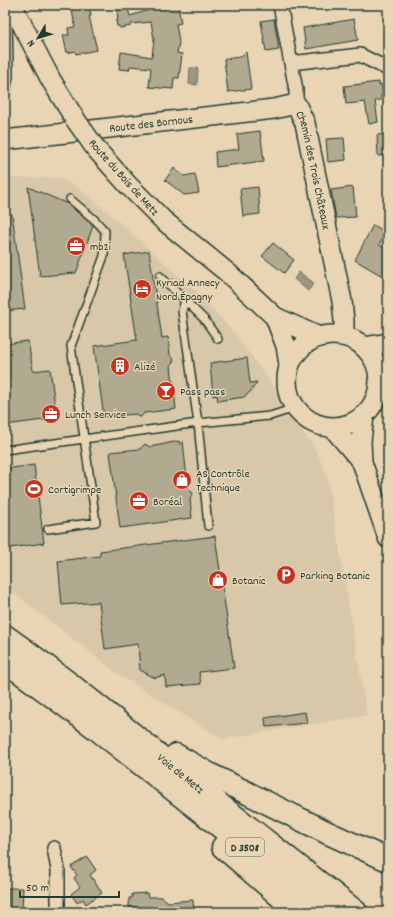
<svg xmlns="http://www.w3.org/2000/svg" width="393" height="917" font-family="Dekko,sans-serif">
<style>
.built{fill:#d8c7a8}
.water{fill:#999981;stroke:#687462}
.building{fill:#b2aa90;stroke:#1f3d34}
.lines{fill:none;stroke-linecap:round;stroke-linejoin:round}
.lane-casing{stroke:#1f3d34;stroke-width:10}
.street-casing{stroke:#1f3d34;stroke-width:16}
.secondary-casing{stroke:#1f3d34;stroke-width:22}
.highway-casing{stroke:#1f3d34;stroke-width:25}
.lane{stroke:#e9d4b3;stroke-width:7}
.street{stroke:#e9d4b3;stroke-width:13}
.secondary{stroke:#e9d4b3;stroke-width:19}
.highway{stroke:#e9d4b3;stroke-width:22}
.secondary-bridge-casing{stroke:#1f3d34;stroke-width:22;stroke-linecap:butt}
.secondary-bridge{stroke:#e9d4b3;stroke-width:19}
.labels{text-anchor:middle;stroke-width:3;stroke-linejoin:round;paint-order:stroke}
.shield{fill:#e9d4b3;stroke:#5c6a5a;stroke-width:1}
.shield-label{font-size:11px;font-weight:bold;fill:#1f3d34}
.street-label{font-size:12px;fill:#1f3d34;stroke:#e9d4b3}
.poi-label{font-size:12px;fill:#1f3d34;stroke:#e9d4b3;text-anchor:start}
</style>
<rect width="100%" height="100%" fill="#e9d4b3"/>
<filter id="ink" filterUnits="userSpaceOnUse"><feTurbulence type="fractalNoise" baseFrequency=".025" numOctaves="2"/><feDisplacementMap in="SourceGraphic" scale="8" xChannelSelector="R" yChannelSelector="G"/><feConvolveMatrix kernelMatrix="1 2 1 2 8 2 1 2 1" color-interpolation-filters="sRGB"/></filter>
<g filter="url(#ink)">
<path class="built" d="M5,178H61L77,187L108,212L201,296L234,333L263,372L317,452L328,481L367,715L222,739L118,674L5,586Z"/>
<path class="water" d="M190,68H198L197,85L189,84Z
M299,272L314,283L308,291L294,279Z"/>
<path class="building" d="M71,5H89L91,16H89L97,50L76,54L75,51L67,53L63,35H69L68,28L75,27Z
M148,5H178L181,23L176,24L179,42L177,53L182,54L179,78H174L173,89L149,87L151,68L130,66L129,70L119,69L121,52L152,57L154,39L151,22L131,24V26L120,28L119,26H117L116,21L118,20L117,11L128,9L130,16L149,10Z
M274,19L279,50L266,52L261,21Z
M354,19L358,40L306,49L303,28Z
M246,52L251,89L228,92L224,59L240,57Z
M379,82V85L381,84L383,95H381V100L375,101L378,122L369,124L365,102L346,104L344,86Z
M260,131L264,161L216,167L215,152L239,149L237,134Z
M388,134V155L378,156L377,135Z
M344,138L346,160L328,162L326,139Z
M174,168L184,176L195,174L199,193L184,195L165,180Z
M28,187L68,204L93,226L76,273L40,276Z
M258,187L260,214L243,216L240,189Z
M353,187L356,217L336,218L331,190Z
M5,214H12L25,309L5,311Z
M373,225L386,232L379,245L388,250V271L384,277L355,260Z
M273,243L294,260L284,273L262,256Z
M149,251L162,338L168,337L170,355L174,359L171,366L176,409L144,413L140,418L136,414L104,417L94,346L137,340L124,255Z
M28,341L33,371L50,369L56,412L51,419L5,425V344Z
M247,358L250,383L257,382L251,391L244,397L218,401L217,395L213,396L210,363Z
M179,441L180,445L183,441L188,489L193,493L190,499L192,518L120,528L110,452L140,449L145,444L150,447Z
M34,465L44,543L10,548L5,506V469Z
M215,536L234,668L199,672L201,684L166,687L165,675L155,678L140,670L138,644L105,649L99,602L62,605L58,561L100,556V551Z
M305,712L307,723L266,727L265,718Z
M87,857L96,870L90,875L102,893L86,904L83,899L77,903L71,894L80,887L74,878L77,875L71,867Z
M8,888H23L22,912H8Z
M147,893L148,897H162L168,902L193,900L194,912H150V907H129V898H132V894Z"/>
<g class="lines">
<defs>
<path id="lane" d="M5,97L9,76L8,11
M160,276L204,319L218,339
M185,300L182,311L198,423L208,526
M5,450L198,423L270,416L295,408
M48,529L96,522L71,346L104,256L105,231L95,220L70,199"/>
<path id="street" d="M280,5L296,90V104
M291,63L360,55L388,69
M54,848L58,870V912"/>
<g id="secondary">
<path d="M12,5L51,80L75,119"/>
<path id="s1" d="M5,140L274,109L296,104L305,123L342,301L344,321V336"/>
<path d="M96,149L128,185L163,220L228,273L275,317L319,337"/>
<path d="M275,317L286,346L289,365"/>
<circle cx="333" cy="381" r="46"/>
<path d="M364,347L388,343"/>
<path d="M364,416L361,441L362,462L388,538"/>
<path d="M333,428L362,462"/>
</g>
<g id="highway">
<path id="s2" d="M5,636C76,686 142,742 209,796C258,835 308,873 356,912"/>
<path d="M5,661L98,730L328,912"/>
<path d="M176,755L211,775L328,833L388,860"/>
<path d="M223,847L298,912"/>
</g>
</defs>
<use href="#lane" class="lane-casing"/>
<use href="#street" class="street-casing"/>
<use href="#secondary" class="secondary-casing"/>
<use href="#highway" class="highway-casing"/>
<use href="#lane" class="lane"/>
<use href="#street" class="street"/>
<use href="#secondary" class="secondary"/>
<use href="#highway" class="highway"/>
<defs>
<path id="secondary-bridge" d="M75,119L96,149"/>
</defs>
<use href="#secondary-bridge" class="secondary-bridge-casing"/>
<use href="#secondary-bridge" class="secondary-bridge"/>
</g>
</g>
<defs>
<symbol id="office-disc" viewBox="-11 -11 22 22"><circle r="9.5" fill="#c8321e" stroke="#e9d4b3"/><path d="M-6-3h4V-5.5h4V-3h4V5H-6ZM-1-4.5V-3h2v-1.5ZM-6 0V1H6V0Z" fill="#fff"/></symbol>
<symbol id="hotel-disc" viewBox="-11 -11 22 22"><circle r="9.5" fill="#c8321e" stroke="#e9d4b3"/><path d="M-6-4.5h1.5V1H6V5H4.5V3h-9V5H-6ZM-4 0a1.8 1.8 0 1 1 3.6 0ZM.5 0V-2.5h3Q6-2.5 6 0Z" fill="#fff"/></symbol>
<symbol id="building-disc" viewBox="-11 -11 22 22"><circle r="9.5" fill="#c8321e" stroke="#e9d4b3"/><path d="M-4-6H4V6H1V3H-1V6H-4ZM-2.5-4.3h1.7v1.8h-1.7ZM.8-4.3h1.7v1.8H.8ZM-2.5-1h1.7V.8h-1.7ZM.8-1h1.7V.8H.8Z" fill="#fff"/></symbol>
<symbol id="bar-disc" viewBox="-11 -11 22 22"><circle r="9.5" fill="#c8321e" stroke="#e9d4b3"/><path d="M-6-5H6L.8 .8V4.5H3.5V6h-7V4.5H-.8V.8Z" fill="#fff"/></symbol>
<symbol id="shop-disc" viewBox="-11 -11 22 22"><circle r="9.5" fill="#c8321e" stroke="#e9d4b3"/><path d="M-5-2.5h2.3a2.7 3.5 0 0 1 5.4 0H5L5.5 6h-11ZM-1.5-2.5h3a1.5 2.3 0 0 0-3 0Z" fill="#fff"/></symbol>
<symbol id="stadium-disc" viewBox="-11 -11 22 22"><circle r="9.5" fill="#c8321e" stroke="#e9d4b3"/><path d="M0-5a6.5 5 0 1 0 0 10a6.5 5 0 1 0 0-10ZM-3.5-1.8h7v3.6h-7Z" fill="#fff"/></symbol>
<symbol id="parking-disc" viewBox="-11 -11 22 22"><circle r="9.5" fill="#c8321e" stroke="#e9d4b3"/><path d="M-3.5-5.5H1a3.5 3.5 0 0 1 0 7H-1V5.5H-3.5ZM-1-3.4V-.6H.8a1.4 1.4 0 0 0 0-2.8Z" fill="#fff"/></symbol>
</defs>
<g fill-rule="evenodd">
<use href="#office-disc" x="65" y="235" width="22" height="22"/>
<use href="#hotel-disc" x="131" y="278" width="22" height="22"/>
<use href="#building-disc" x="109" y="355" width="22" height="22"/>
<use href="#bar-disc" x="155" y="380" width="22" height="22"/>
<use href="#office-disc" x="40" y="403" width="22" height="22"/>
<use href="#shop-disc" x="171" y="469" width="22" height="22"/>
<use href="#stadium-disc" x="23" y="478" width="22" height="22"/>
<use href="#office-disc" x="128" y="490" width="22" height="22"/>
<use href="#parking-disc" x="275" y="564" width="22" height="22"/>
<use href="#shop-disc" x="207" y="569" width="22" height="22"/>
</g>
<g class="labels">
<rect class="shield" x="226" y="838" width="38" height="18" rx="3"/>
<g class="shield-label">
<text x="245" y="851">D 3508</text>
</g>
<g class="street-label">
<text dy="4" stroke="none"><textPath href="#s1" startOffset="147">Route des Bornous</textPath></text>
<text dy="4" stroke="none"><textPath href="#s1" startOffset="362">Chemin des Trois Châteaux</textPath></text>
<text transform="translate(124 177) rotate(48)" y="4">Route du Bois de Metz</text>
<text dy="4" stroke="none"><textPath href="#s2" startOffset="223">Voie de Metz</textPath></text>
</g>
<g class="poi-label">
<text x="90" y="250">mb2i</text>
<text x="156" y="286">Kyriad Annecy<tspan x="156" dy="14">Nord Épagny</tspan></text>
<text x="134" y="370">Alizé</text>
<text x="180" y="395">Pass pass</text>
<text x="65" y="418">Lunch Service</text>
<text x="196" y="477">AS Contrôle<tspan x="196" dy="14">Technique</tspan></text>
<text x="48" y="493">Cortigrimpe</text>
<text x="153" y="505">Boréal</text>
<text x="300" y="579">Parking Botanic</text>
<text x="232" y="584">Botanic</text>
</g>
</g>
<rect width="393" height="917" fill="none" stroke="#e9d4b3" stroke-width="20"/>
<rect x="10" y="10" width="373" height="897" fill="none" stroke="#1f3d34" stroke-width="1.5" filter="url(#ink)"/>
<g transform="translate(38 38) rotate(232)" stroke="#e9d4b3" stroke-width="3" paint-order="stroke">
<path d="M0-3L7 15L0 10L-7 15Z" fill="#1f3d34"/>
<text y="-6" font-size="11" font-weight="bold" text-anchor="middle" fill="#1f3d34">N</text>
</g>
<path d="M20 891v6h99v-6" fill="none" stroke="#1f3d34" stroke-width="2"/>
<text x="26" y="891" font-size="12" fill="#1f3d34" stroke="#e9d4b3" stroke-width="3" paint-order="stroke">50 m</text>
</svg>
